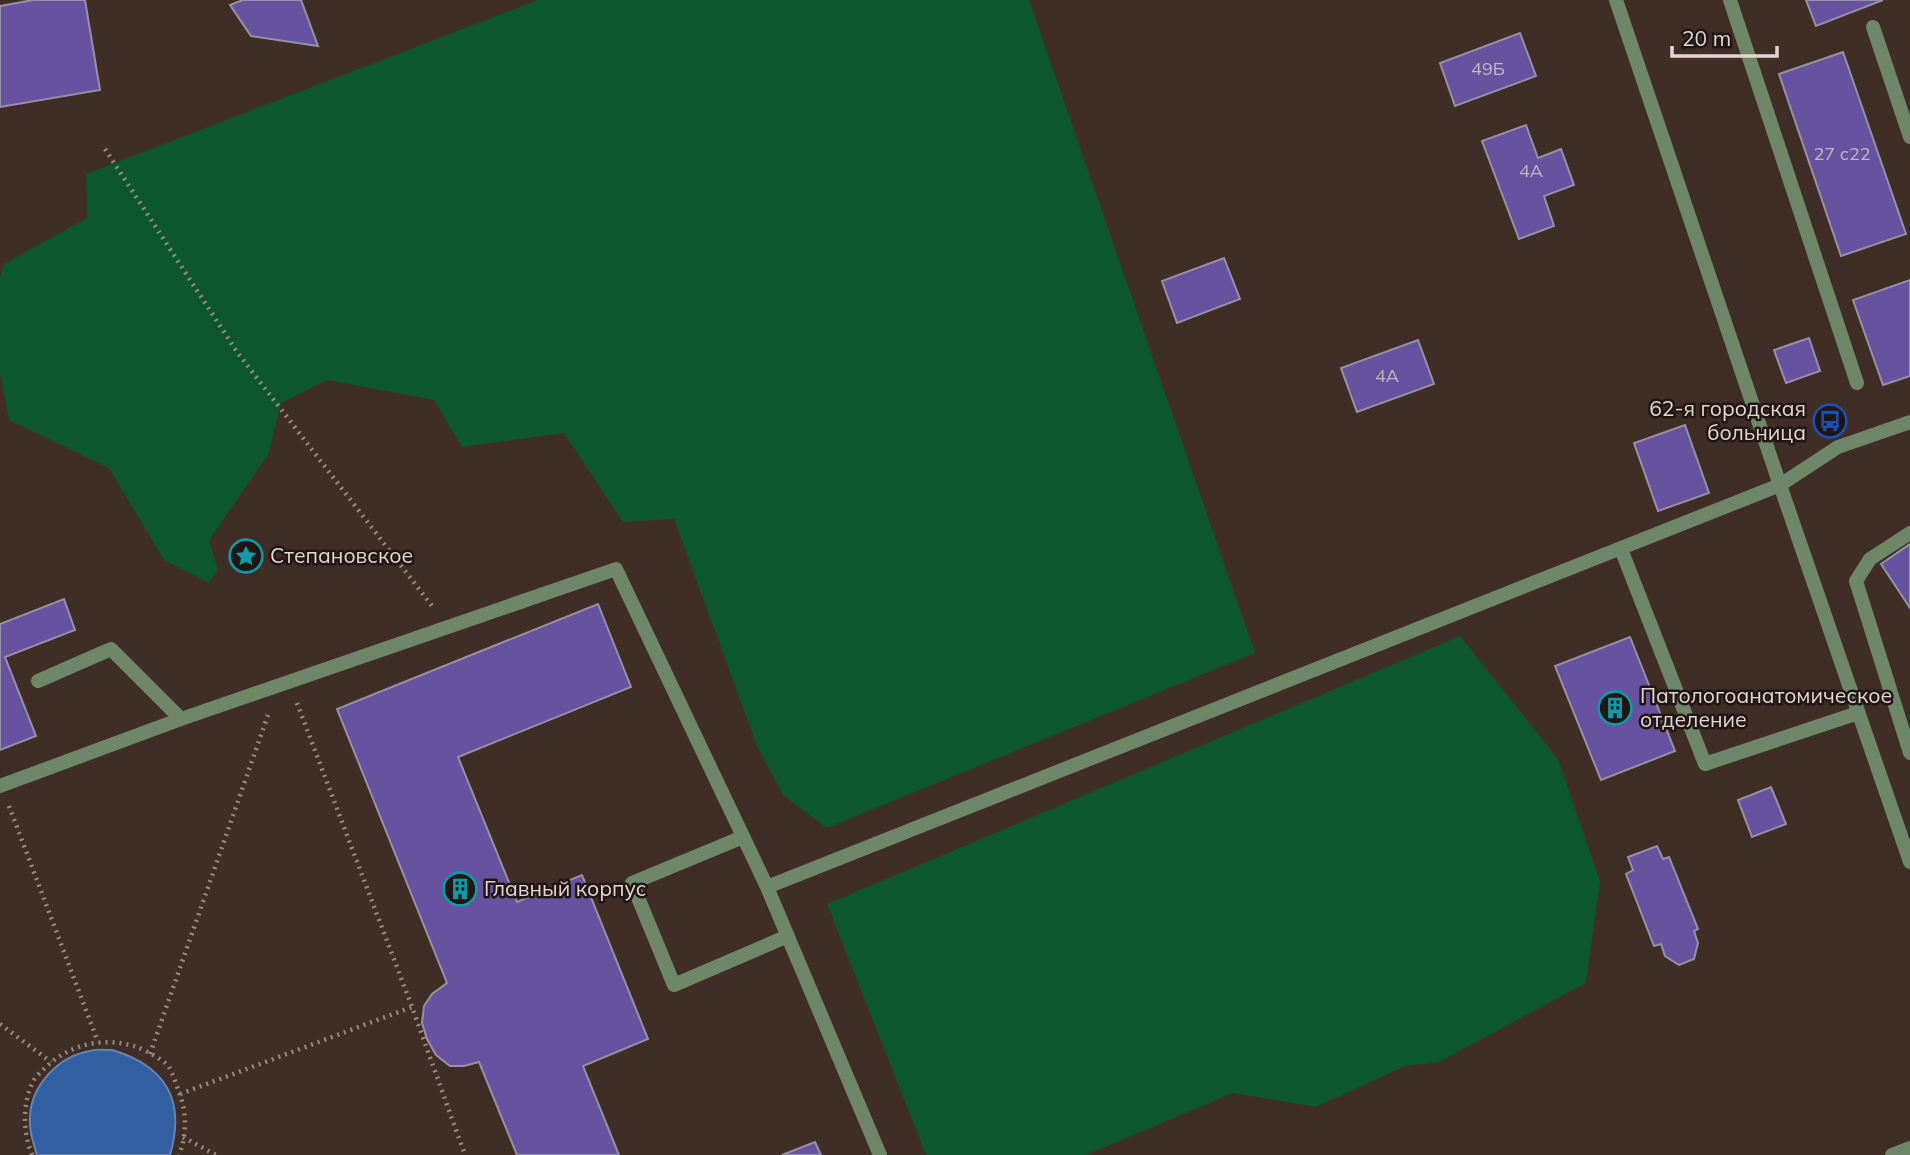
<svg xmlns="http://www.w3.org/2000/svg" width="1910" height="1155" font-family="Mulish,sans-serif">
<style>
.green{fill:#0c572f}
.water{fill:#335fa3;stroke:#6883b1;stroke-width:2}
.building{fill:#66529f;stroke:#9591a6;stroke-width:2}
.lines{fill:none;stroke-linecap:round;stroke-linejoin:round}
.path{stroke:#998984;stroke-width:4.5;stroke-dasharray:2 5;stroke-linecap:butt}
.service{stroke:#6e8768;stroke-width:14}
.minor{stroke:#6e8768;stroke-width:14}
.tertiary{stroke:#6e8768;stroke-width:14}
.labels{text-anchor:middle;stroke-width:5;stroke-linejoin:round;paint-order:stroke}
.number-label{font-size:18px;fill:#c4b5c5}
.poi-label{font-size:21px;fill:#e3d6d2;stroke:#201714;text-anchor:start}
</style>
<rect width="100%" height="100%" fill="#402d26"/>
<path class="green" d="M538,0H1029L1255,653L827,828L783,795L757,746L674,519L623,522L564,433L462,447L434,400L327,380L281,403L268,455L209,540L218,570L209,583L164,560L109,468L9,420L0,373V277L4,264L87,218L86,174Z
M1460,636L1558,759L1600,881L1586,983L1439,1062L1405,1066L1316,1107L1233,1093L1086,1155H926L827,904Z"/>
<path class="water" d="M112,1050C166,1066 186,1100 170,1155H37C33,1142 29,1130 30,1117C31,1085 59,1056 90,1051C97,1049 105,1050 112,1050Z"/>
<path class="building" d="M33,0H85L100,90L0,107V6Z
M243,0H301L318,46L251,36L230,5Z
M1806,0H1883L1816,26Z
M1520,33L1536,76L1455,106L1440,63Z
M1843,52L1906,234L1841,256L1779,74Z
M1526,125L1538,158L1561,149L1574,185L1544,196L1554,226L1519,239L1482,141Z
M1224,258L1240,299L1177,323L1162,281Z
M1910,280V376L1883,385L1853,300Z
M1809,338L1820,371L1786,383L1774,350Z
M1418,340L1434,384L1357,412L1341,368Z
M1685,425L1709,493L1658,511L1634,443Z
M1910,544V608L1881,564Z
M64,599L75,630L5,657L36,736L0,750V624Z
M598,604L631,687L458,757L517,902L582,875L648,1039L583,1066L619,1155H517L479,1062L464,1066H450L436,1055L427,1039L422,1023L424,1006L432,994L447,983L337,709Z
M1630,637L1675,751L1601,780L1555,666Z
M1771,787L1786,824L1752,837L1738,800Z
M1657,846L1663,859L1669,857L1698,929L1694,931L1698,943L1694,959L1679,965L1665,956L1661,944L1654,946L1626,874L1633,870L1628,857Z
M815,1142L821,1155H782Z"/>
<g class="lines">
<path class="path" d="M105,149L237,352L432,606
M297,703L412,1007
M9,806L98,1042
M0,1024L51,1062
M150,1054L268,715
M180,1094L412,1007L465,1155
M183,1137L216,1155
M32,1155C23,1133 22,1103 33,1082C35,1077 40,1073 43,1070C68,1044 103,1036 137,1047C146,1051 163,1059 169,1067C173,1074 176,1084 179,1092C187,1113 187,1134 179,1155"/>
<path class="service" d="M1730,0L1857,383
M1873,27L1910,137
M1910,533L1870,559L1856,581L1910,753
M1621,549L1705,764L1858,713
M38,681L111,649L181,719
M0,786L181,719L616,569L767,887L880,1155
M743,837L632,883L674,985L788,936
M767,887L1780,485L1838,447L1910,422
M1892,1155L1910,1148"/>
<path class="minor" d="M1616,0L1780,485"/>
<path class="tertiary" d="M1780,485L1910,862"/>
</g>
<defs>
<symbol id="bus-ring" viewBox="-11 -11 22 22"><circle r="9.5" fill="#201714" stroke="#1a4fb4" stroke-width="1.5"/><path d="M-5-6H5V4H4V6H2V4H-2V6H-4V4H-5ZM-3.5-4V0h7V-4ZM-3.5 1.2v1.5H-2V1.2ZM2 1.2v1.5H3.5V1.2Z" fill="#1a4fb4"/></symbol>
<symbol id="sight-ring" viewBox="-11 -11 22 22"><circle r="9.5" fill="#201714" stroke="#0f9aa8" stroke-width="1.5"/><path d="M0-6L1.8-2.2L6-1.7L2.9 1.2L3.7 5.4L0 3.3L-3.7 5.4L-2.9 1.2L-6-1.7L-1.8-2.2Z" fill="#0f9aa8"/></symbol>
<symbol id="building-ring" viewBox="-11 -11 22 22"><circle r="9.5" fill="#201714" stroke="#0f9aa8" stroke-width="1.5"/><path d="M-4-6H4V6H1V3H-1V6H-4ZM-2.5-4.3h1.7v1.8h-1.7ZM.8-4.3h1.7v1.8H.8ZM-2.5-1h1.7V.8h-1.7ZM.8-1h1.7V.8H.8Z" fill="#0f9aa8"/></symbol>
</defs>
<g fill-rule="evenodd">
<use href="#bus-ring" x="1811" y="402" width="38" height="38"/>
<use href="#sight-ring" x="227" y="537" width="38" height="38"/>
<use href="#building-ring" x="1596" y="689" width="38" height="38"/>
<use href="#building-ring" x="441" y="870" width="38" height="38"/>
</g>
<g class="labels">
<g class="number-label">
<text x="1488" y="75">49Б</text>
<text x="1842" y="160">27 с22</text>
<text x="1531" y="177">4А</text>
<text x="1387" y="382">4А</text>
</g>
<g class="poi-label">
<text x="1806" y="416" text-anchor="end">62-я городская<tspan x="1806" dy="24">больница</tspan></text>
<text x="270" y="563">Степановское</text>
<text x="1640" y="703">Патологоанатомическое<tspan x="1640" dy="24">отделение</tspan></text>
<text x="484" y="896">Главный корпус</text>
</g>
</g>
<path d="M1672 46v10h105v-10" fill="none" stroke="#e3d6d2" stroke-width="3.5"/>
<text x="1682" y="46" font-size="21" fill="#e3d6d2" stroke="#201714" stroke-width="5" paint-order="stroke">20 m</text>
</svg>
